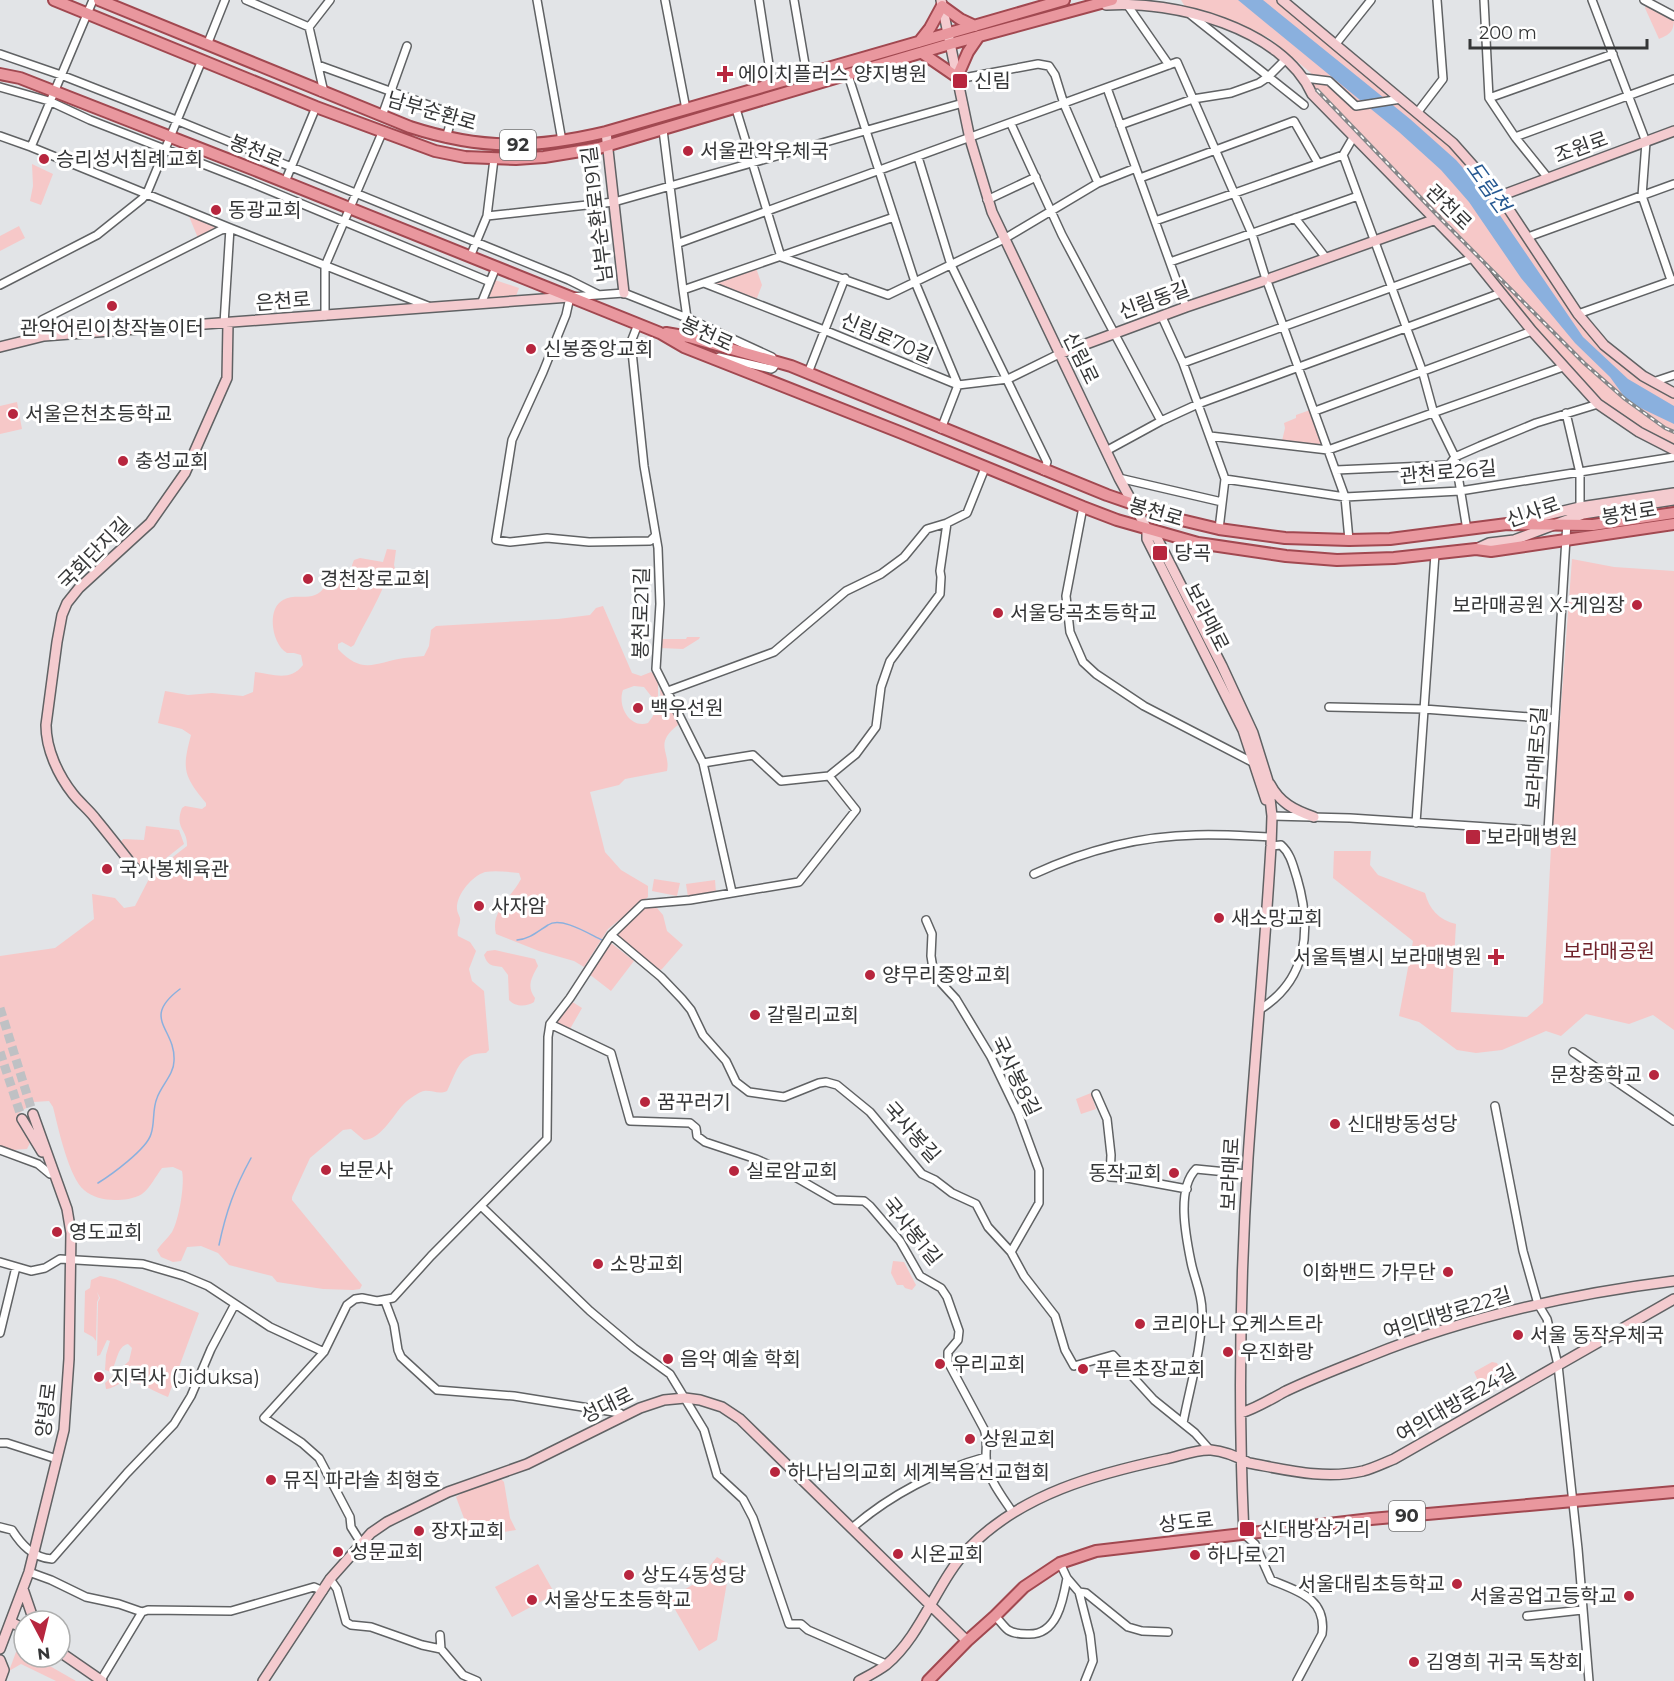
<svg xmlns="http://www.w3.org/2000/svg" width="1674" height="1681" font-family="Montserrat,'Noto Sans KR',sans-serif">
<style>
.green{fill:#f6c8c8}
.water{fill:#8ab0de}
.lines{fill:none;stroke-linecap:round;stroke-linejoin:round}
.stream{stroke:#8ab0de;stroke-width:1.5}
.secondary-tunnel{stroke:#bfc1c4;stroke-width:9;stroke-dasharray:9 4.5;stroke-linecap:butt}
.street-casing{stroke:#606264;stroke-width:10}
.secondary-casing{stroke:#606264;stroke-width:12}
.primary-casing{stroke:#a14850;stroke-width:14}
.street{stroke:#fff;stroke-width:7}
.secondary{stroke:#f4cbcf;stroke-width:9}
.primary{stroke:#e9979e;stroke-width:10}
.rail-casing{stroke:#858789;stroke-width:4}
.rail{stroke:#fff;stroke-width:1.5;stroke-dasharray:4.5;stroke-linecap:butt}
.poi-dot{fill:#b7263e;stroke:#fff;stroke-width:2}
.labels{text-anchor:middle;stroke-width:6;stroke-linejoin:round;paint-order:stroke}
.shield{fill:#fff;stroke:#727273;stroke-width:1.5}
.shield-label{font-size:18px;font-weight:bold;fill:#353637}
.poi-label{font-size:20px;fill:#353637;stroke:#fff;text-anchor:start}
.street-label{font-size:20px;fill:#353637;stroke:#fff}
.park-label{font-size:20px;fill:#70232b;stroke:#fff}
.water-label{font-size:21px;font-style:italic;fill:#265891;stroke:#fff}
</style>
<rect width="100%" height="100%" fill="#e2e4e7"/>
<path class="green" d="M1181,0H1278L1454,147L1500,200L1600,343L1674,396V446L1640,428L1606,404L1567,366L1440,216L1315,92L1311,73L1269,38L1232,21L1186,8Z
M1647,5L1674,18C1674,31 1671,34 1659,39L1645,8Z
M32,164L53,174L41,205L30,201L33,186Z
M188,214L218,225L219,228L198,238Z
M19,226L25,238L0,251V236Z
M755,265L762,285L755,303L704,283Z
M495,280L519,288L516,296L489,297Z
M17,402L22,429L0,434V406Z
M1313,409L1326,448L1282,441L1285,428L1284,423L1296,418V415Z
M387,549L396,550L394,565L396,572L394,574L374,580H356C351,573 350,569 354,560L360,558L383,562Z
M1572,559L1614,567L1674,571V1030L1653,1015L1629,1024L1586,1014L1561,1036L1546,1031L1502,1050L1476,1053L1457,1050L1419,1022L1399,1016L1413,941L1333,878L1334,851H1371L1370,865L1378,875L1425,893C1429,909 1439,920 1456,924L1451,1012L1527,1017L1543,1003L1552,828Z
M334,575L340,576L355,587L385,583C376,605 364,624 354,645L351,647L342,642L338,644V649C363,676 376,662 404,658C411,657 417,657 424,656L429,646L431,630L436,626L558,619L590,615L596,608L603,606L632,673L641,676L651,672L658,677V702L655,701L644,687L634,686L623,690C617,706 630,729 648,723L653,716L655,707L661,703L660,690L663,689L679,722L678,725C653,744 671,752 667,771L625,779L619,785L590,792L605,852L621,870L648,886V897L608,929L584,967L574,961L539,951L496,934C490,911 512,897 521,879L519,873C508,872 496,870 485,872C472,876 456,895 457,909C457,912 459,915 460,918C461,925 456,929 458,936L470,942L476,951L469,969L472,981L484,991L489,1050L486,1053C459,1053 458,1069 447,1091C439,1095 432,1090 424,1091C419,1092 411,1098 407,1101C394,1112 383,1139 364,1140L351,1129L343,1130L310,1158L292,1197V1200L362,1285L360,1289L353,1290L323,1289L277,1282L272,1276L229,1265L218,1253L201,1246L187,1247L181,1261L173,1262L161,1257L157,1250C161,1244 168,1238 172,1232C179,1220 185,1184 182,1171L173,1167L162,1168C155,1177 151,1187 142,1194C134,1199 123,1200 115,1200C104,1200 92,1197 84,1190C69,1178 58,1127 53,1107L49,1101L34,1102L18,1114L17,1122L30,1143L27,1149L12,1150L0,1147V956L55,948L94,919L92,894L115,898L124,908L135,906L152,873L187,846C188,829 174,829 182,808L185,806L202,809L206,806V803C183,775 182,769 191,735L182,729L158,723L165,691L188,695L212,693L243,696L253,692L255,672C273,674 290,682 303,665L301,655L294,653H287C272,645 266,609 283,600C293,594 305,599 315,595C324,592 327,581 334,575Z
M687,637H700L699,639L683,649L660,648L661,639H686Z
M146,826L179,830L184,844L146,874L120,843L123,839L144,840Z
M654,879L680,883L677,896L652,891Z
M715,880L716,893L688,897L686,884Z
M644,907L657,908L663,915L667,931L683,945L662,969L660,970L615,934Z
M611,943L634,961L611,991L589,974Z
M495,950L535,959L538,966C532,977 526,986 535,998L534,1002C527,1007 515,1007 509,1000L508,975L502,967C492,966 487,965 484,955L487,951Z
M571,1001L582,1008L570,1029L556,1023Z
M1091,1093L1096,1109L1081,1114L1076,1099Z
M893,1261L904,1262L916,1285L912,1290L905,1288L903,1285H897L891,1273Z
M100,1276L115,1279L199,1313L168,1397C153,1392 139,1379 123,1383C117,1384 112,1389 106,1389L105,1383L129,1361L132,1348L128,1344C117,1346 117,1363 111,1372L105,1370L106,1355L110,1341L107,1340L100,1355L97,1356L98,1302L100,1298L97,1292L99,1298L97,1302L96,1341L93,1337L84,1332L85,1291L90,1288L91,1280Z
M1492,1362L1497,1363L1506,1383L1484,1394L1474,1372Z
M500,1478L504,1482L510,1518L516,1530L471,1537L456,1497L468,1489Z
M717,1557L730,1565L717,1640L699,1651L669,1599L697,1582Z
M538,1564L555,1594L512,1617L495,1587Z
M24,1651V1657H34L76,1681H56L21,1664L9,1671L16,1652Z"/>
<path class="water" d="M1238,0H1263L1410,119L1456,160L1484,192L1583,337L1628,379L1674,406V424L1628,402L1610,377L1575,343L1521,278L1469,202L1441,170L1399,132Z"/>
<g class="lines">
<path class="stream" d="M517,940C530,939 538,931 548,925C561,916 589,934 602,940
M98,1183C111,1175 147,1149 151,1134C155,1123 152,1110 157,1098C161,1086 174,1074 174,1061C176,1028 140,1019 180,989
M219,1245C226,1212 234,1189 251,1158"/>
<path class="secondary-tunnel" d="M0,1008L33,1114
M0,1052L22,1119"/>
<defs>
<path id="street" d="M93,0L31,147L230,228L428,306
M246,0L309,27
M537,0L562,141
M665,0L686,109
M759,0L772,84
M794,0L806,70
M1484,0L1489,98L1515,137L1548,178
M1592,0L1646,142L1642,196L1671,280
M1644,0L1674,16
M1126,3L1169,65
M1191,15L1304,105
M207,45L225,0
M1335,45L1371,0
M0,54L61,75L171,118L569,280L597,294
M318,65L453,114L446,138
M848,75L915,282L958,385L941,429
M1305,78L1329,81L1356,106L1401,99
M958,79L1038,64L1049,66L1055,75L1064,104L1098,183
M0,87L49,101L90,120L249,182L490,282
M1107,88L1186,307
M321,92L323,88L309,27L330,0
M1489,98L1613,54
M736,109L781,257L888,295L1004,239L1098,183L1136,168
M1417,113L1443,79L1437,0
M382,116L407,46
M1011,124L1062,235L1161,421
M1120,125L1193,99L1231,93L1259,83L1268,77L1286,59
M663,130L683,290
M0,136L31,147
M1515,137L1674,79
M1343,155L1422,370L1434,414L1455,457L1467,530
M918,157L951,265L1047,462L1044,471
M1140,178L1294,121L1318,163
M285,182L316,107
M987,200L1036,177
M487,216L614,202L963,103
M1295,218L1326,258
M1155,221L1343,155L1354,136
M1528,237L1674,184
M679,243L1177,62L1252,234L1265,276
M470,257L487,216L494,159
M1170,262L1358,196
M704,283L824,330L958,385L1008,379L1059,354
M1268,284L1345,497L1349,540
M0,285L97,235L142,199L147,193L202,60
M481,304L496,267
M1578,314L1674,280
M325,316V266L382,133
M1162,317L1183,363L1225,479L1219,529
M687,318L683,290L894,217
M224,324L230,228
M638,324L631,342L644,466L658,548L660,604L656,669L703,763L732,892
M32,339L31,328L42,320L221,230L230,228
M719,357L771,369L773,368L775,365L772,359
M1183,363L1473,258
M808,373L845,278
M1653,382L1674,375
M1315,411L1532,331
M1566,413L1580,473V507
M1210,436L1328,450L1563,367
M1106,451L1161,421L1198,404L1501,293
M1336,470L1449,465L1455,457L1480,446L1536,423L1598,404
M1119,478L1222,502
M1225,479L1345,497L1460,491L1674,457
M1083,507L1066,596L1070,632L1083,662L1096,674L1144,706L1254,763
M655,536L650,541L589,542L547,538L510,542L496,540L512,440L543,372L566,315L570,297L624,293L687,318L772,357
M668,691L774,652L846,591L881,574L904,557L927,529L947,523
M1329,707L1424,709L1555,719
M703,763L753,755L781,781L829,776L856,754L876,727L881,687L890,661L940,594L941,577L940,571L947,523L967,513L985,468
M1272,816L1350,818L1548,831L1567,522
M1416,823L1435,554
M1034,874C1084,851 1141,836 1196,835C1221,834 1246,836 1271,837
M926,920L932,934L931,956L934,975L956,999L991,1057L1018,1113L1039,1170V1203L1011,1252
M611,935L661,977L682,999L691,1010L703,1035L726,1061L736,1082L749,1092L784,1097L819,1083L826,1082L837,1085L870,1112L922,1174L935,1180L952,1193L976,1204L988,1227L1011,1252L1024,1276L1055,1316L1065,1350L1074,1366L1113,1355L1154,1400L1195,1433L1210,1450
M1259,1010C1308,980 1312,929 1297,878C1293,866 1291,854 1281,845L1271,846
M550,1024L611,1053L630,1121L690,1123L696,1128L697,1136L705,1142L756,1159L790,1174L835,1200L864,1201L870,1206L900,1241L920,1276L941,1288L947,1297L959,1331L958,1340L948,1352V1362L984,1429C989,1442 984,1454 987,1467C991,1483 1004,1499 1013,1513
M1573,1052L1674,1121
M1096,1094L1107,1119L1111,1155L1110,1177L1127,1178L1187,1189
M1495,1106L1523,1251L1538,1304L1547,1319L1558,1365L1578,1549L1589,1681
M0,1150L38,1164L50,1174L54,1173
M481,1206L590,1311L634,1348L670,1374L704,1430L717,1475L743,1499L753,1518L789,1624H801L808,1630L886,1664
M0,1262L31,1271L45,1268L60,1259L143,1264L184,1276L208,1286L270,1327L324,1352L347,1305L355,1299L362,1298L377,1301L393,1298L431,1256L547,1139L548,1037L550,1024L570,998L611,935L643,904L690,900L799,882L856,810L829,776
M385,1301L394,1325L398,1350L401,1357L437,1390L514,1396L620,1413L623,1417
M0,1333L16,1267
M324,1352L264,1418L302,1443L319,1458L350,1517L351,1527L361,1543
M1183,1423C1190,1386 1202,1348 1202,1311C1202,1293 1194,1278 1191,1262C1186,1237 1176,1189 1196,1169L1247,1174
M0,1443H7L57,1459
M0,1527L12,1530C21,1544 33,1558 52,1559L127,1473L174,1424L191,1396L211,1349L235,1304
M852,1528C890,1495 938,1470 986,1457
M1244,1534L1255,1544L1271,1580C1297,1591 1327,1598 1322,1634L1297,1681
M1060,1563L1067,1578L1079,1592L1090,1635L1093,1661L1085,1681
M29,1572L51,1580L86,1597L119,1604L142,1612L148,1610L231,1611L314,1587L323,1591
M330,1579L337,1589L346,1622L351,1625L371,1627L422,1645L441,1649L463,1675L477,1681
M1079,1592L1086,1593L1128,1627L1142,1631L1168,1632
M995,1616C1000,1621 1004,1627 1008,1630C1014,1634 1021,1634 1027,1634C1057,1636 1063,1601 1067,1578
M1527,1616L1582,1610
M440,1635L441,1649
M101,1680L142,1612"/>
<path id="secondary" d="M941,0L970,139L992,212L1119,478L1147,529L1157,538L1222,666L1253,733L1268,781L1272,816L1271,846C1265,950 1255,1054 1248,1158C1240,1283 1238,1409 1244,1534
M1282,0L1453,143L1500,196L1578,314L1604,345L1643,376L1674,393
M1106,5C1174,0 1282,28 1312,94L1473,258L1532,331L1598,404L1639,432L1674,450
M606,132L624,293
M1500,196L1674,131
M1271,278L1436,219
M0,347L44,336L70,334L570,297
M1059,354L1186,307L1263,281
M1517,522L1580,507L1674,493
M1147,529V539L1243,730L1266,800
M1476,549L1489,543L1514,540L1583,514L1674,500
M1270,784C1280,803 1294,810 1314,817
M136,870C123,853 109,835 95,818C89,810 80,803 73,794C58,775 46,749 46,725L57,642L62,615L67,603L79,588L150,523L185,473L227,378L228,323
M22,1119L42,1152
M1241,1413C1257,1408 1271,1399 1286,1391C1313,1378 1342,1367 1370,1356C1466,1317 1571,1294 1674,1281
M23,1589L34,1621
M11,1622L24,1629
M0,1649L29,1572L64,1430L69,1359L71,1233L67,1209L33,1114
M60,1652L102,1681
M0,1660L4,1670L0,1681
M263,1681L330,1579L371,1533L387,1522L448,1492L527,1464L640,1408L664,1400L685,1398L700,1400L722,1407L740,1419L967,1641
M859,1681C868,1676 878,1671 886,1665C923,1634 937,1580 970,1547C1022,1494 1096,1474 1166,1459C1180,1456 1197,1449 1211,1450C1223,1451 1238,1457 1249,1463C1287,1470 1325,1480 1363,1471C1374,1468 1384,1463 1394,1459L1674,1299"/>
<path id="primary" d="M54,0L316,107L435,151L465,157L516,159L544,157L599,148L950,44L1112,0
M99,0L410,127C481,150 534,149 606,132L1064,0
M919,42L930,28L942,6L960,19L975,26
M922,53L957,77L968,52L979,36
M0,74L20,78L255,170L660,333L684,347L902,433L1083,507L1117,520L1198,543L1286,556L1337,560L1394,558L1476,549L1491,551L1674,524
M666,333L689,337L791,366L1107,495L1177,519L1219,529L1285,538L1349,540L1390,539L1507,524L1593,525L1674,513
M928,1681L967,1641L995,1616L1024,1587L1060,1563L1096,1551L1371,1519L1674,1492"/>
</defs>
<use href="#street" class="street-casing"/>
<use href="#secondary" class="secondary-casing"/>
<use href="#primary" class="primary-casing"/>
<use href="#street" class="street"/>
<use href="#secondary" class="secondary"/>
<use href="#primary" class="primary"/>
<defs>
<path id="rail" d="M1317,90L1440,218L1584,363L1625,399L1665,428L1674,432"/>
</defs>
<use href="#rail" class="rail-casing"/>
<use href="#rail" class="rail"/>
</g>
<g class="poi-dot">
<path d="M722 65h6v6h6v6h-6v6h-6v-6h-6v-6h6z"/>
<rect x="952" y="73" width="16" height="16" rx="3"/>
<circle cx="688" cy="151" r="6"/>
<circle cx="44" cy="159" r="6"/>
<circle cx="216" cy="210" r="6"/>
<circle cx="112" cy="306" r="6"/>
<circle cx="531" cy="349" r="6"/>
<circle cx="13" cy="414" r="6"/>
<circle cx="123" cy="461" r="6"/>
<rect x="1152" y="545" width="16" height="16" rx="3"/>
<circle cx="308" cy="579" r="6"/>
<circle cx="1637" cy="605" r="6"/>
<circle cx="998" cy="613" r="6"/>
<circle cx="638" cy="708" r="6"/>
<rect x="1465" y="829" width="16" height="16" rx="3"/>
<circle cx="107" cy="869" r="6"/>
<circle cx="479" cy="906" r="6"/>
<circle cx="1219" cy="918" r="6"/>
<path d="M1493 948h6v6h6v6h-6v6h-6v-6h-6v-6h6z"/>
<circle cx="870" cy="975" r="6"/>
<circle cx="755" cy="1015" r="6"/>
<circle cx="1654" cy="1075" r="6"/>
<circle cx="645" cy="1102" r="6"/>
<circle cx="1335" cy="1124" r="6"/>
<circle cx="326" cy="1170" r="6"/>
<circle cx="734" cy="1171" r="6"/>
<circle cx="1174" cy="1173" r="6"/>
<circle cx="57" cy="1232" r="6"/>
<circle cx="598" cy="1264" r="6"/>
<circle cx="1448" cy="1272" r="6"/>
<circle cx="1140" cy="1324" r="6"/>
<circle cx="1518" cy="1335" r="6"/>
<circle cx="1228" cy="1352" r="6"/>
<circle cx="668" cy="1359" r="6"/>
<circle cx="940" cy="1364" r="6"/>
<circle cx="1083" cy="1369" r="6"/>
<circle cx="99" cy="1377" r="6"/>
<circle cx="970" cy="1439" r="6"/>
<circle cx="775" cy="1472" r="6"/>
<circle cx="271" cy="1480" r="6"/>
<rect x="1239" y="1521" width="16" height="16" rx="3"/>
<circle cx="419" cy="1531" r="6"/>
<circle cx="338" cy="1552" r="6"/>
<circle cx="898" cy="1554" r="6"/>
<circle cx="1195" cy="1555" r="6"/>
<circle cx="629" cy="1575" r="6"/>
<circle cx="1457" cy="1584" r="6"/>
<circle cx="1629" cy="1596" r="6"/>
<circle cx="532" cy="1600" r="6"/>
<circle cx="1414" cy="1662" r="6"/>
</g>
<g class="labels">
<g class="shield">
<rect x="500" y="130" width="36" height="30" rx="4.5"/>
<rect x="1389" y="1501" width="36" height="30" rx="4.5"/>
</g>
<g class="shield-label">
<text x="518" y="151">92</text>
<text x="1407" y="1522">90</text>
</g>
<g class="poi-label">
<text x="738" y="81">에이치플러스 양지병원</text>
<text x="974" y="88">신림</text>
<text x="700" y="158">서울관악우체국</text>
<text x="56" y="166">승리성서침례교회</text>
<text x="228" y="217">동광교회</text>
<text x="112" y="335" text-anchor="middle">관악어린이창작놀이터</text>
<text x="543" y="356">신봉중앙교회</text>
<text x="25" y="421">서울은천초등학교</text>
<text x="135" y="468">충성교회</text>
<text x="1174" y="560">당곡</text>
<text x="320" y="586">경천장로교회</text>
<text x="1625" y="612" text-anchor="end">보라매공원 X-게임장</text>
<text x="1010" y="620">서울당곡초등학교</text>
<text x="650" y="715">백우선원</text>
<text x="1486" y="844">보라매병원</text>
<text x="119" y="876">국사봉체육관</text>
<text x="491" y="913">사자암</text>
<text x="1231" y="925">새소망교회</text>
<text x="1482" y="964" text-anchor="end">서울특별시 보라매병원</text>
<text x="882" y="982">양무리중앙교회</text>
<text x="767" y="1022">갈릴리교회</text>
<text x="1642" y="1082" text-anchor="end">문창중학교</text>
<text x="657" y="1109">꿈꾸러기</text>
<text x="1347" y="1131">신대방동성당</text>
<text x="338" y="1177">보문사</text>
<text x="746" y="1178">실로암교회</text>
<text x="1162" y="1180" text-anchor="end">동작교회</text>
<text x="69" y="1239">영도교회</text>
<text x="610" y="1271">소망교회</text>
<text x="1436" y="1279" text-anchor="end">이화밴드 가무단</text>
<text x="1152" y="1331">코리아나 오케스트라</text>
<text x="1530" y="1342">서울 동작우체국</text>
<text x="1240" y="1359">우진화랑</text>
<text x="680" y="1366">음악 예술 학회</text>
<text x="952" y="1371">우리교회</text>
<text x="1095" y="1376">푸른초장교회</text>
<text x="111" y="1384">지덕사 (Jiduksa)</text>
<text x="982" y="1446">상원교회</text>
<text x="787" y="1479">하나님의교회 세계복음선교협회</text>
<text x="283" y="1487">뮤직 파라솔 최형호</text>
<text x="1260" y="1536">신대방삼거리</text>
<text x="431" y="1538">장자교회</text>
<text x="350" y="1559">성문교회</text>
<text x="910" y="1561">시온교회</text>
<text x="1207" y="1562">하나로 21</text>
<text x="641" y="1582">상도4동성당</text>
<text x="1445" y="1591" text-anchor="end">서울대림초등학교</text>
<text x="1617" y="1603" text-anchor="end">서울공업고등학교</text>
<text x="544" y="1607">서울상도초등학교</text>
<text x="1426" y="1669">김영희 귀국 독창회</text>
</g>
<g class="street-label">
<text transform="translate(432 111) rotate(16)" y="7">남부순환로</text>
<text transform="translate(1581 147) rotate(-20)" y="7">조원로</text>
<text transform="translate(256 151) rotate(22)" y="7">봉천로</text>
<text transform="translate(1449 207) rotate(45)" y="7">관천로</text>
<text transform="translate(597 214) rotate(-97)" y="7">남부순환로191길</text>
<text transform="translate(1154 300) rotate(-20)" y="7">신림동길</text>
<text transform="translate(283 301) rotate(-4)" y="7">은천로</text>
<text transform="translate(707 334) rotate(24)" y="7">봉천로</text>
<text transform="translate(887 338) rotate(23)" y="7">신림로70길</text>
<text transform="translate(1081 358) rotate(64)" y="7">신림로</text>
<text transform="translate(1448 472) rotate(-5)" y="7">관천로26길</text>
<text transform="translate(1156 512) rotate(16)" y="7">봉천로</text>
<text transform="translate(1533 512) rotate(-19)" y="7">신사로</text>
<text transform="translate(1629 513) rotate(-9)" y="7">봉천로</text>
<text transform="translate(94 553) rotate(-45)" y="7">국회단지길</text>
<text transform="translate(641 613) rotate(-89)" y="7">봉천로21길</text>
<text transform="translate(1207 617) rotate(63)" y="7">보라매로</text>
<text transform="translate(1536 758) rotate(-86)" y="7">보라매로5길</text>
<text transform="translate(1016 1076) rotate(64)" y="7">국사봉8길</text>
<text transform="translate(912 1132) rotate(48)" y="7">국사봉길</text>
<text transform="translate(1230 1174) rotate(-87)" y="7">보라매로</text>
<text transform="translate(912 1231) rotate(51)" y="7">국사봉1길</text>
<text transform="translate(1447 1313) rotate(-17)" y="7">여의대방로22길</text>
<text transform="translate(1456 1403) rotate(-30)" y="7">여의대방로24길</text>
<text transform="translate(607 1405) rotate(-26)" y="7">성대로</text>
<text transform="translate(46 1410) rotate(-83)" y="7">양녕로</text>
<text transform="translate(1186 1522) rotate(-6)" y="7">상도로</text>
</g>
<g class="park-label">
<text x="1609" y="958">보라매공원</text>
</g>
<g class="water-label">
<text transform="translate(1488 187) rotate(54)" y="7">도림천</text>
</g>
</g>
<g transform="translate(42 1639) rotate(173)"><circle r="28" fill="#ffffff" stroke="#aeafaf" stroke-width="1.5"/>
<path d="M0-4.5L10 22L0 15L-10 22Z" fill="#b7263e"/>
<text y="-9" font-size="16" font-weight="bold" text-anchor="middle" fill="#353637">N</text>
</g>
<path d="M1470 39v9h177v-9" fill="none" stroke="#353637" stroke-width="3"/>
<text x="1479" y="39" font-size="18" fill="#353637" stroke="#ffffff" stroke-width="4.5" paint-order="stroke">200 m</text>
</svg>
